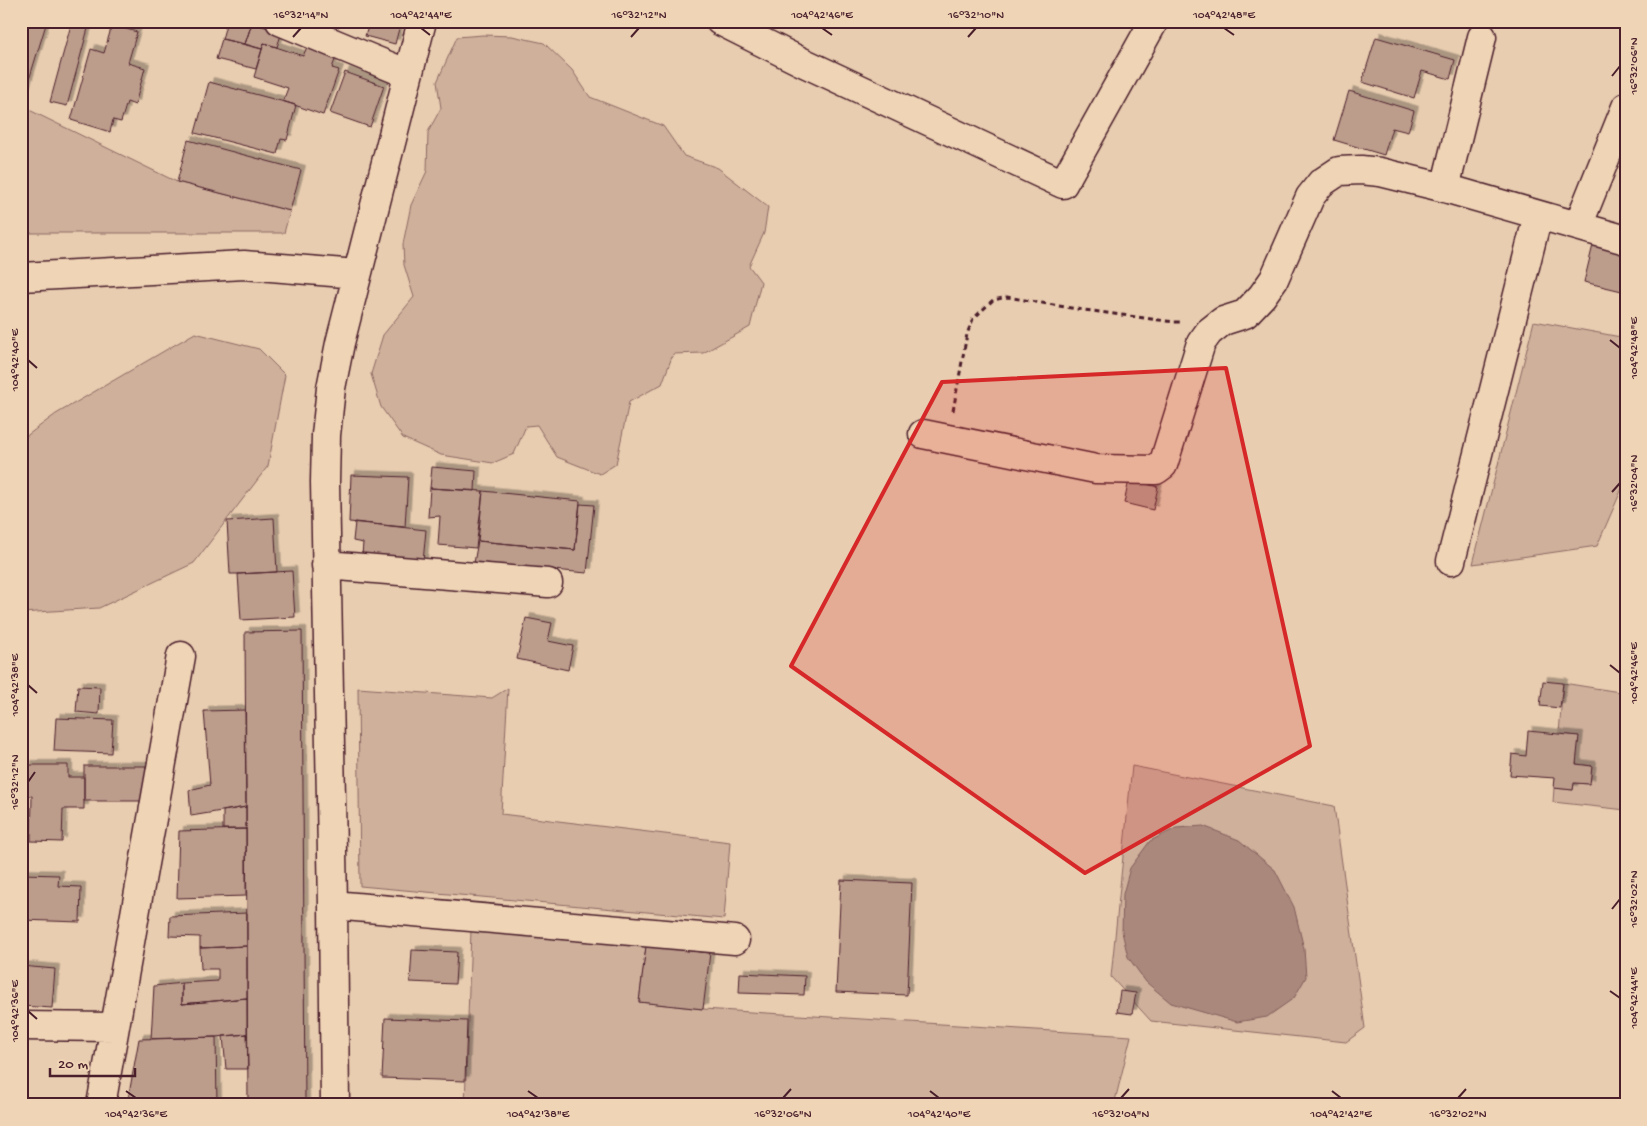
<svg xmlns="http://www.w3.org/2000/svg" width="1647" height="1126" font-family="'Gochi Hand',sans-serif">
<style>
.green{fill:#ceb09b;stroke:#8c6863}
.water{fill:#aa887b;stroke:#845e5b}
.building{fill:#bc9c8b;stroke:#4a1f2b;filter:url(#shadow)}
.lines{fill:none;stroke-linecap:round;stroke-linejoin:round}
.minor-casing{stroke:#4a1f2b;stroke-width:31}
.path{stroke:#4a1f2b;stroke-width:3;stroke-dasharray:5 4;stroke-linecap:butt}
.minor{stroke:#efd4b6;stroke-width:28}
.marked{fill:#d62828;fill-opacity:0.2;stroke:#d62828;stroke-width:4;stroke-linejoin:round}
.ticks{fill:none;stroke:#4a1f2b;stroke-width:2}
.neatline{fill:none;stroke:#4a1f2b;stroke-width:2}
.ticks-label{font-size:12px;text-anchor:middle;fill:#4a1f2b}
</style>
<defs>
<filter id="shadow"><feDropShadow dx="4.5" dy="-4.5" stdDeviation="0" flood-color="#0004"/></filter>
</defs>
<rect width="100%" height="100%" fill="#e8cdb0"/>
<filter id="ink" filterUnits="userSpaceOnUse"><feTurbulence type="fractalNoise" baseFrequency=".02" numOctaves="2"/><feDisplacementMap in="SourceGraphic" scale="10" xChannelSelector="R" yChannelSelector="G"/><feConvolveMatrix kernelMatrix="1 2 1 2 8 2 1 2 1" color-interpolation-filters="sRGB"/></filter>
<g filter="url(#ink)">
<path class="green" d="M483,35L512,36L544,43L572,70L590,97L663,126L684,156L718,168L768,207L764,233L749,266L761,282L750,327L703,353L673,354L662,384L629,402L616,464L600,474L557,457L537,425L526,426L514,454L493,463L441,455L403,438L381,407L371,374L383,335L414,297L404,265L403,244L411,205L427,171L428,132L441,108L437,82L457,37Z
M21,106L177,182L290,211L284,233H21Z
M1534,321L1626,338V484H1624L1597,546L1473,564Z
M195,333L259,349L285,375L268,466L194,563L99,608L21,613V440L56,414Z
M1563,683L1626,693V810L1553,802L1554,788L1573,790L1574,783L1590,784L1592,766L1576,764L1578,736L1559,734Z
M358,688L492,698L508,688L501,814L730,842L724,919L360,886Z
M1132,766L1334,806L1365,1028L1346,1042L1151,1021L1111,977Z
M471,930L646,946L639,1002L703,1009L1131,1036L1114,1105H465Z"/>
<path class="water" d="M1203,826L1239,840L1275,870L1294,907L1304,949L1306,977L1294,998L1267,1017L1237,1022L1171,1003L1146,982L1128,957L1122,932L1123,894L1130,868L1150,841L1176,828Z"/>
<path class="building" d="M21,21H47L21,106Z
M72,21H90L67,106L50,102Z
M227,21H246L252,23L245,44L222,39Z
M370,21H401L395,44L365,36Z
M252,23L282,32L277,47L264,43L262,49L245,44Z
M112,25L137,32L128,63L145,68L135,105L127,102L121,122L113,120L110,132L71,120L91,49L104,53Z
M1376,37L1455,60L1450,79L1422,71L1414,98L1362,82Z
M222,39L262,49L256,69L216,59Z
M264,43L303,56L307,47L336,57L332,68L339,70L323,115L283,101L288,88L254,77Z
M345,72L384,86L370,127L330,113Z
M209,82L296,105L287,140L281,139L277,154L195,133Z
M1349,91L1414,111L1408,132L1392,128L1384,155L1334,140Z
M188,140L301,170L290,211L177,182Z
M1593,245L1626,253V292L1584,282Z
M432,467L476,471L475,491L430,488Z
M351,475L408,477L405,527L349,522Z
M1129,480L1158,487L1153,510L1124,503Z
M430,488L483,491L476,548L438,545L440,516L428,517Z
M483,491L580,501L575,550L478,541Z
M580,504L594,505L587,573L474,563L478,541L575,550Z
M274,518L277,572L238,574H230L227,521Z
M355,522L426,530L423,562L362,555L363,543L353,541Z
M292,571L295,617L241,620L238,574Z
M526,618L552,623L548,641L573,646L568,670L517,659Z
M302,631L305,1105H248L245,632Z
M1543,681L1563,683L1560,708L1540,706Z
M78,686L100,687L99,714L76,712Z
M245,710L246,807L191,816L189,790L210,785L204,711Z
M56,718L113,720L111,753L54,751Z
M1528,731L1579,736L1576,764L1592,766L1590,784L1574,783L1573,790L1554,788L1555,778L1510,775L1512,754L1526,756Z
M27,765H68V777H84V809H63L62,842L31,841L32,796H21V774H27Z
M84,766H146V801H84Z
M246,807V829H223V811Z
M246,829V896L177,898L179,831Z
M22,874L59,875L58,886L81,887L80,922L21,920Z
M841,880L912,883L907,995L836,992Z
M247,913V946L200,948V937L169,936L170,916Z
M247,946V998L182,1004V983L218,981V969H201L200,948Z
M646,946L710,953L703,1009L639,1002Z
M412,950L457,952L455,984L410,982Z
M21,966L55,969L52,1008L21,1006Z
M740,973L805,976L804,995L739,993Z
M182,983V1004L247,998V1034L216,1037L151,1039L154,986Z
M1120,991L1136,993L1132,1014L1117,1012Z
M385,1018L467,1021L465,1081L382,1078Z
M247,1034L248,1069H226L223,1036Z
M216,1037L217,1105H127L139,1039Z"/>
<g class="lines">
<defs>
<path id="minor" d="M280,21L408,74
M720,21L798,60L1063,184L1154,21
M1445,188L1482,37
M1578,226L1626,107
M21,277L244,265L357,274
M923,434L1096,469L1156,470L1163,465L1201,343L1209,332L1223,321L1245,314L1262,296L1274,279L1310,197L1321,183L1339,171L1361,170L1380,172L1445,188L1626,240
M1451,561L1538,215
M326,565L548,583
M333,905L735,940
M21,1026L114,1027
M101,1105L181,656
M335,1105L333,905L325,482L326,435L331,388L340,343L422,21"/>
</defs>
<use href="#minor" class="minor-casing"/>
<path class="path" d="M953,411L967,334L973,319L993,300L1007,297L1077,309L1174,322H1182"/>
<use href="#minor" class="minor"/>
</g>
</g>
<path class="marked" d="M1226,368L1310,746L1085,873L791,666L942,382Z"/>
<path class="ticks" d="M421,28L430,35M822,28L832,35M1224,28L1234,35M293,37L301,28M631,37L639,28M968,37L976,28M1612,76L1620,66M1610,340L1620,348M28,360L37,368M1612,492L1620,483M1610,665L1620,673M28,685L37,693M28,782L35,772M1612,909L1620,899M1610,991L1620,998M28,1011L37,1019M126,1091L136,1098M528,1091L538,1098M930,1091L939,1098M1332,1091L1341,1098M783,1098L791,1089M1121,1098L1129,1089M1458,1098L1466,1089"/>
<rect width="1647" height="1126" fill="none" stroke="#efd4b6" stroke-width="55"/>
<path d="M50 1068v8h85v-8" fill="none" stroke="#4a1f2b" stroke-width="2.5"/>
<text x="58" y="1068" font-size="15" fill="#4a1f2b" stroke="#efd4b6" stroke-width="4" paint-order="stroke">20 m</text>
<rect x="28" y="28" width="1592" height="1070" class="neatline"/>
<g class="ticks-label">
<text x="301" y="18">16°32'14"N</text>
<text x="421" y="18">104°42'44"E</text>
<text x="639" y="18">16°32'12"N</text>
<text x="822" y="18">104°42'46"E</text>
<text x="976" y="18">16°32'10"N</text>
<text x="1224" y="18">104°42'48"E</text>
<text transform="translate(1633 66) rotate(-90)" y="4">16°32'06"N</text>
<text transform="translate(1633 348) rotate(-90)" y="4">104°42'48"E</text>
<text transform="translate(14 360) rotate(-90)" y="4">104°42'40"E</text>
<text transform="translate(1633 483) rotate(-90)" y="4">16°32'04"N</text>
<text transform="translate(1633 673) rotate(-90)" y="4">104°42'46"E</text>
<text transform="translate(14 685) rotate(-90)" y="4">104°42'38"E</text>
<text transform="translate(14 782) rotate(-90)" y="4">16°32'12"N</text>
<text transform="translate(1633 899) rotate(-90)" y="4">16°32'02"N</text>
<text transform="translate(1633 998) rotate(-90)" y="4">104°42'44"E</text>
<text transform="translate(14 1011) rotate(-90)" y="4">104°42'36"E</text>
<text x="136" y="1117">104°42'36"E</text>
<text x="538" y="1117">104°42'38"E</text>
<text x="783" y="1117">16°32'06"N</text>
<text x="939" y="1117">104°42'40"E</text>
<text x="1121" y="1117">16°32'04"N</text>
<text x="1341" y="1117">104°42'42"E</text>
<text x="1458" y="1117">16°32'02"N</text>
</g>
</svg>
